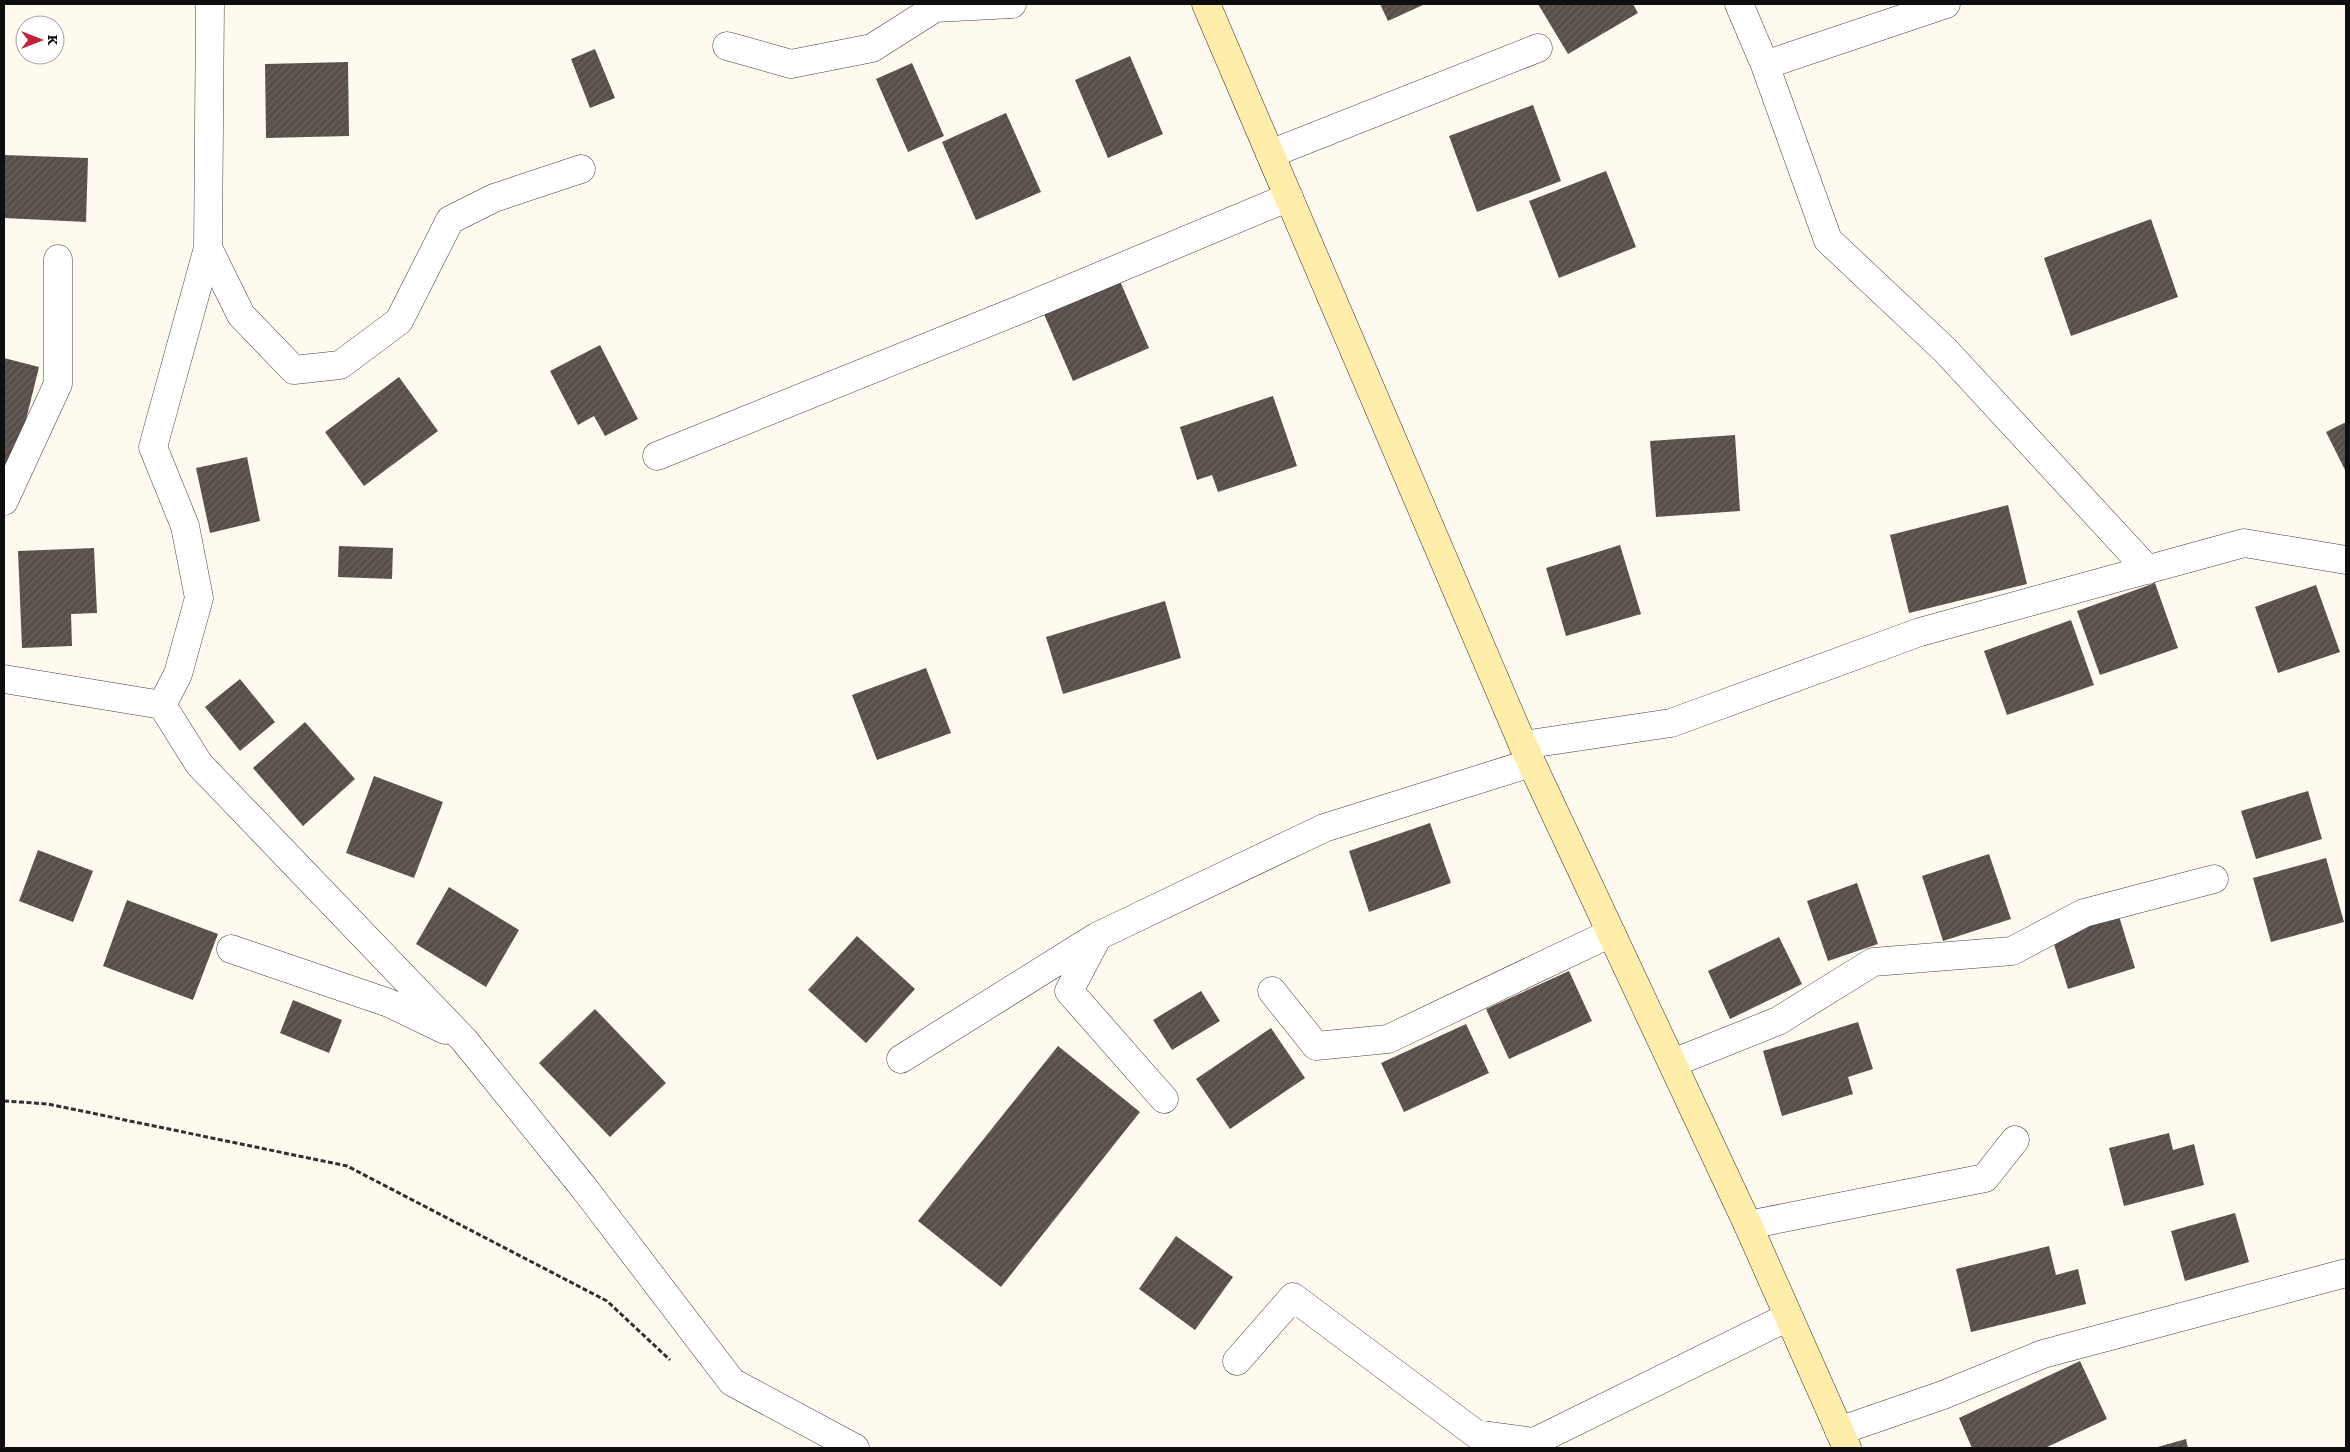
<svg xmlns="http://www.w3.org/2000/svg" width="2350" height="1452" font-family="Literata,serif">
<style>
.building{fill:url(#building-hatch)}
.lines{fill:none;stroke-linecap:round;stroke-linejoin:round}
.street-casing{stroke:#414141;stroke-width:29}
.secondary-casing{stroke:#303030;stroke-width:29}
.path{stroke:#303030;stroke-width:3;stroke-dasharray:5 2.5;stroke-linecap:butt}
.street{stroke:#fff;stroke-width:28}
.secondary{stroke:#fea;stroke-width:28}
</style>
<defs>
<pattern id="building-hatch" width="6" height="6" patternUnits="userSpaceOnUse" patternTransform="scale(1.25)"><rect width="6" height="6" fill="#574e4a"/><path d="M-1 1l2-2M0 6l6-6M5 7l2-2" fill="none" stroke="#6a6360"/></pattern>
</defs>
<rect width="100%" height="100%" fill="#fffaef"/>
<path class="building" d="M1380,4H1425L1388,21Z
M1538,4H1633L1638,13L1568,54Z
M595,49L615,98L590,108L571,59Z
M1130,56L1163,134L1108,158L1075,80Z
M348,62L349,136L266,138L265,64Z
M912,63L944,136L908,152L876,79Z
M1533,105L1561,181L1477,212L1449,136Z
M1006,113L1041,192L976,220L942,142Z
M4,155L88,158L86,222L4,218Z
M1606,171L1636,247L1559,278L1529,201Z
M2151,219L2178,297L2071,336L2044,258Z
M1119,279L1149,348L1073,381L1043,312Z
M600,345L638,419L605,436L594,416L578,425L550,371Z
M4,358L39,367L9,489L4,487Z
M399,377L438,431L364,486L325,432Z
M1273,396L1297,466L1218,492L1212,475L1197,480L1180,427Z
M2346,422V472L2326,432Z
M1735,435L1740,511L1656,517L1650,441Z
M247,457L260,521L210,533L196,468Z
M2008,505L2027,584L1909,613L1890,535Z
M1620,545L1641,614L1566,636L1546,568Z
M339,546L393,548L392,579L338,577Z
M94,548L97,613L71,614L72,646L22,648L18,551Z
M2155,583L2178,648L2100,675L2077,611Z
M2316,585L2340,652L2278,673L2255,607Z
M1165,601L1181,658L1063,694L1046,637Z
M2071,620L2094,685L2007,715L1984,651Z
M926,668L951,733L877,760L852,695Z
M240,679L275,722L240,751L205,707Z
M305,722L355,779L303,826L253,768Z
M374,776L443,802L414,878L346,853Z
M2308,791L2322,839L2256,859L2241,811Z
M1430,823L1451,883L1369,912L1349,851Z
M38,850L93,871L73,922L19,901Z
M1989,854L2011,919L1943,941L1922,876Z
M2326,858L2344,922L2271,942L2253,878Z
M1857,883L1878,944L1828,961L1807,901Z
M449,887L519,930L486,987L416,944Z
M127,900L218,934L193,1000L103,966Z
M2118,913L2135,968L2068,989L2051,935Z
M857,936L915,989L866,1043L808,990Z
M1779,937L1802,984L1730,1019L1708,971Z
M1569,971L1592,1021L1509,1059L1486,1009Z
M1201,991L1220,1021L1172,1050L1153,1020Z
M293,1000L342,1020L329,1053L280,1033Z
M595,1009L666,1083L610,1137L539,1063Z
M1858,1022L1873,1069L1848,1077L1853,1094L1782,1116L1763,1051Z
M1466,1024L1489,1073L1404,1112L1381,1063Z
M1271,1028L1305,1078L1230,1129L1196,1079Z
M1058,1046L1140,1112L1001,1287L918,1221Z
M2169,1133L2173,1150L2194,1144L2204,1185L2124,1206L2109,1148Z
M2235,1213L2249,1262L2185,1281L2171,1231Z
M1176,1236L1233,1277L1195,1330L1139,1289Z
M2049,1246L2056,1275L2078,1269L2086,1304L1971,1332L1956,1269Z
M2080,1361L2107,1419L2045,1448H1972L1959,1418Z
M2186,1439L2188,1448H2154Z"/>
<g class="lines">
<defs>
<path id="street" d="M210,4L208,248L153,447L185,526L199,598L178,674L162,705L199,764L464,1040L584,1188L732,1382L855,1448
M1739,4L1765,65L1828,240L1945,350L2148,570
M727,46L791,64L872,48L935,8L1012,4
M1765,65L1946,4
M1270,154L1538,48
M208,248L241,315L294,370L340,365L399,321L450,220L494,198L581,169
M657,456L1019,310L1289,197
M4,501L58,384V259
M4,679L162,705
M1523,745L1671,723L1920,632L2244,543L2346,560
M231,949L389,1003L445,1030
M1272,991L1316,1046L1388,1039L1611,933
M901,1059L1096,937
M1673,1063L1778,1021L1873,962L2012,951L2084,913L2214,879
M1164,1099L1069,991L1098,936L1324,828L1531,763
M1748,1225L1985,1178L2015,1140
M1237,1361L1293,1297L1476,1434L1534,1442L1788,1317
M1839,1431L1943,1395L2043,1354L2346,1273"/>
<path id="secondary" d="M1206,4L1523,745L1748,1225L1847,1448"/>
</defs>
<use href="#street" class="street-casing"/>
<use href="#secondary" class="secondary-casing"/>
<path class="path" d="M4,1101L48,1104L347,1166L607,1301L670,1360"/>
<use href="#street" class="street"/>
<use href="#secondary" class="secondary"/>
</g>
<rect width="2350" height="1452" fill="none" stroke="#0e0e0e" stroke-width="10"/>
<g transform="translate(40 40) rotate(90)"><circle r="24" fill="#ffffff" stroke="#9f9f9f"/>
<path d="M0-4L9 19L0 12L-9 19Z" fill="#c42037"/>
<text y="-8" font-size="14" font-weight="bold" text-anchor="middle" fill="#0e0e0e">K</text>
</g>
</svg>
